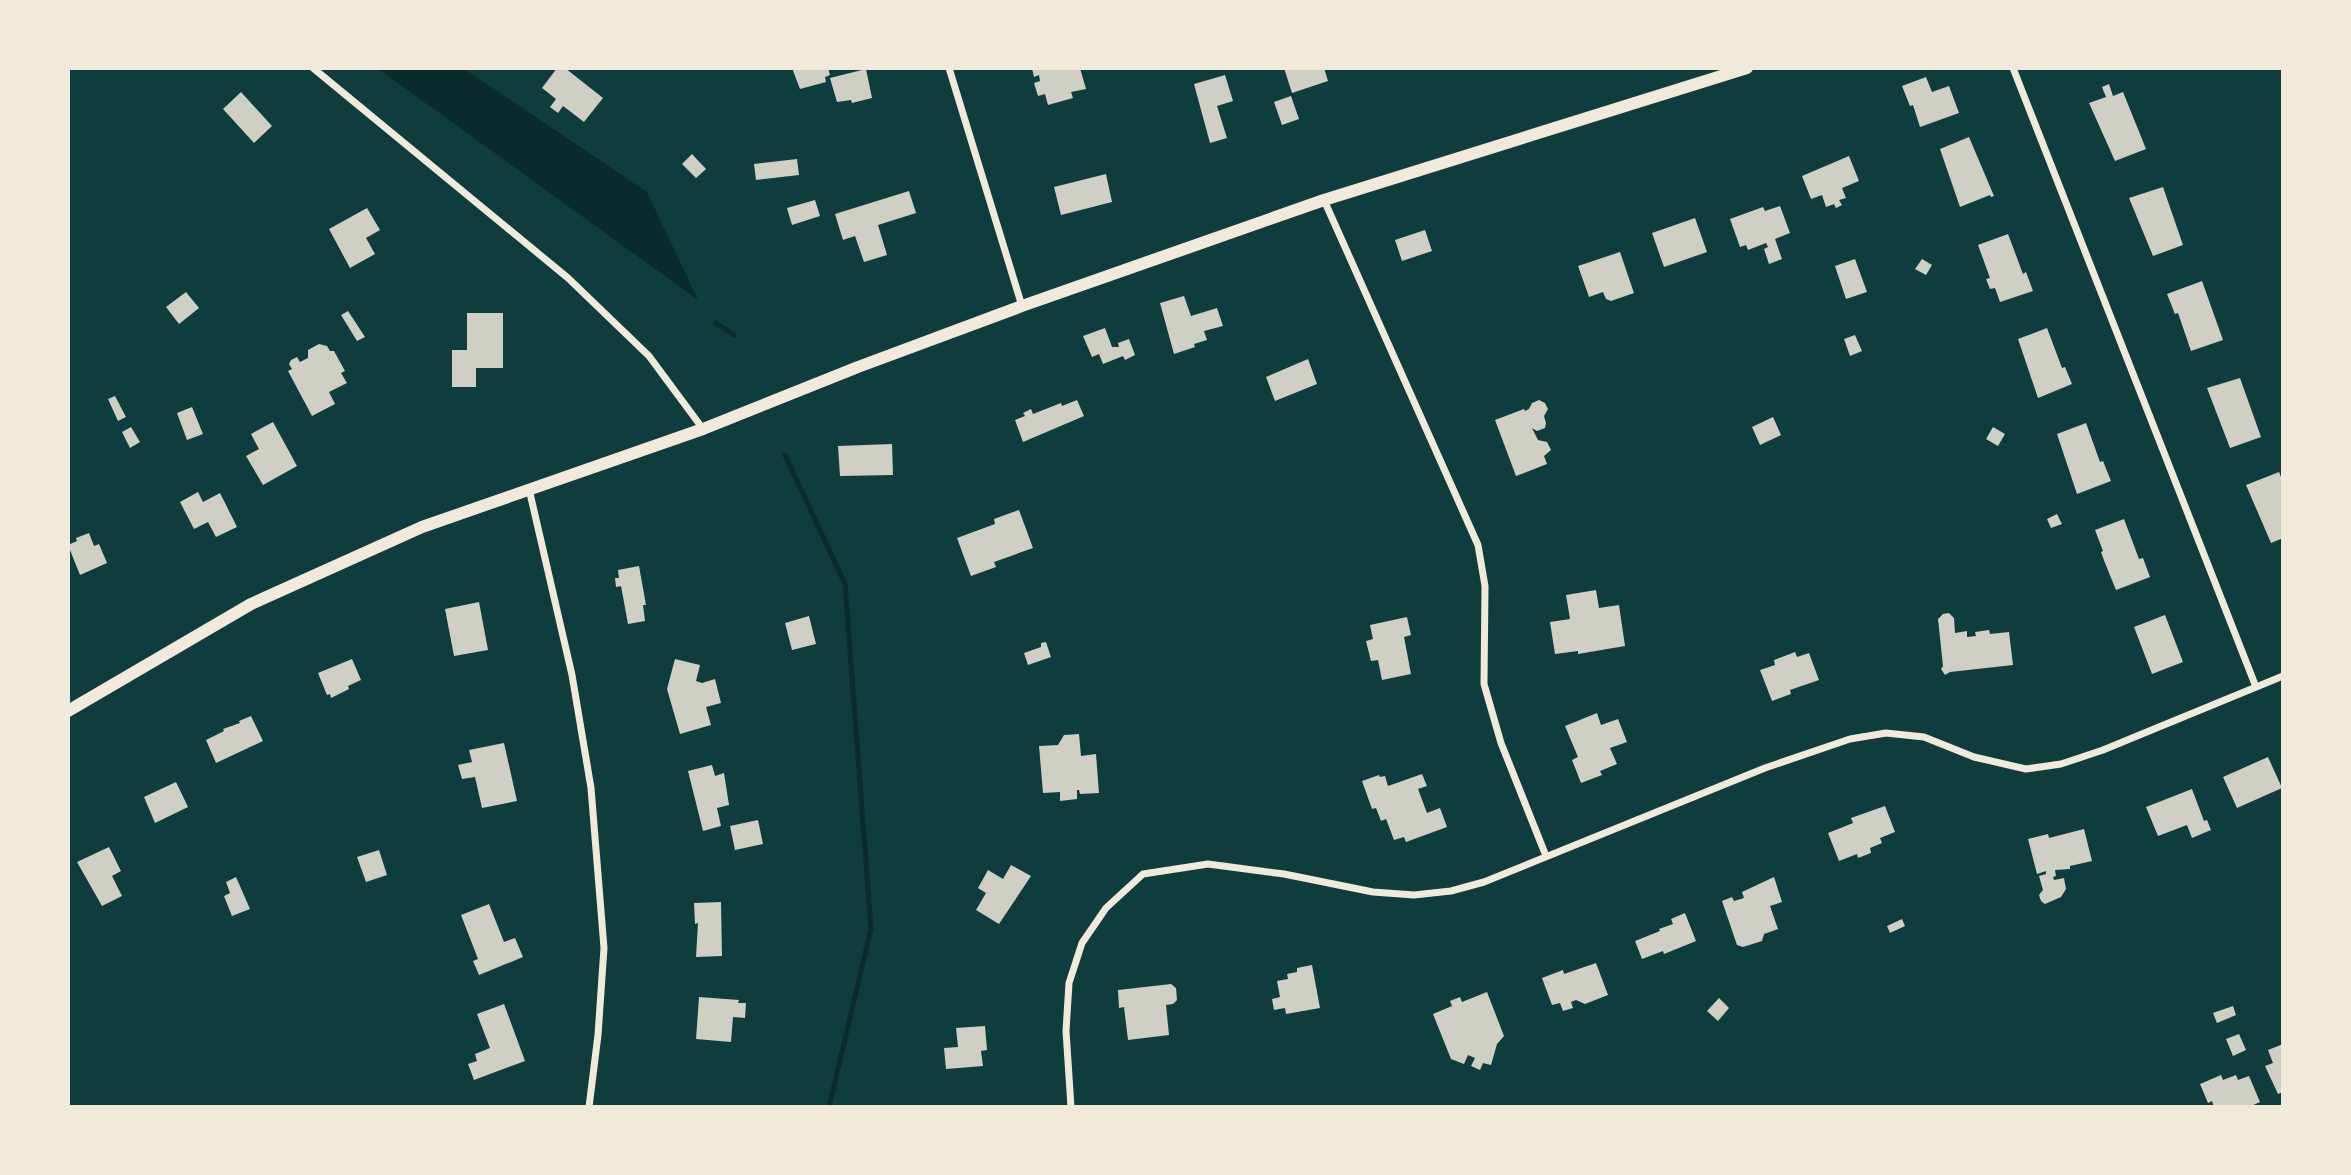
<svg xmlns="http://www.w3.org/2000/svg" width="2351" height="1175" font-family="'Alegreya Sans',sans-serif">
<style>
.water{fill:#0a2a2b}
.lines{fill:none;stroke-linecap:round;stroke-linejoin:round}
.stream{stroke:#0a2a2b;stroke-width:5}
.building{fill:#cfcfc3}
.minor{stroke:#f1e9da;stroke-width:7}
.secondary{stroke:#f1e9da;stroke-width:12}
</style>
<rect width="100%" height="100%" fill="#0f3d3e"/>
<path class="water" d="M377,68H463L647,192L698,300Z"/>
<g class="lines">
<path class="stream" d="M716,323L734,335
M785,455L845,584L871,929L829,1107"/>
</g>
<path class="building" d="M557,68H565L603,98L584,122L563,106L558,113L550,107L556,99L542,88Z
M792,68H828L830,75L825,77L826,82L800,89Z
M1032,68H1080L1086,89L1071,92L1073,98L1048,105L1045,94L1038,96L1034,83L1040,81L1039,75L1034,77Z
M1284,68H1324L1328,81L1292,93Z
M866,69L872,98L852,103L851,100L837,102L830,78Z
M1225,75L1233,101L1217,106L1227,138L1210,143L1194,84Z
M1926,77L1932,92L1949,86L1959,113L1920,127L1913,105L1910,106L1902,86Z
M2109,84L2113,96L2123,92L2146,149L2115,161L2089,103L2106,97L2102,87Z
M241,92L272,126L254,143L223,109Z
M1291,96L1299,119L1282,125L1274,102Z
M1969,137L1994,196L1991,197L1990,195L1960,207L1940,149Z
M692,154L706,169L696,178L682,164Z
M1849,156L1859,181L1842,188L1846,198L1839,200L1842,205L1836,208L1834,204L1826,207L1822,195L1811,199L1802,176Z
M797,159L799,175L756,180L754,164Z
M1106,174L1112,202L1061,215L1054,187Z
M2163,187L2183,245L2153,256L2129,198Z
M909,191L916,213L878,225L887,255L864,262L855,236L843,240L835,214Z
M815,200L820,216L792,225L787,208Z
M1780,206L1790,233L1775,239L1782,259L1769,264L1764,249L1768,247L1766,243L1748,250L1746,245L1740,247L1730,219L1763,207L1765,211Z
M367,208L380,230L366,238L375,254L350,268L329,229Z
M1695,218L1707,252L1664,267L1652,233Z
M1425,230L1432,251L1402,261L1395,240Z
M2008,234L2023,274L2026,272L2033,291L2000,302L1995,288L1990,289L1986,279L1990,278L1978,245Z
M1620,252L1634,293L1611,301L1606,299L1603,292L1589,297L1578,266Z
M1855,259L1867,292L1846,299L1835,266Z
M1922,259L1932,265L1926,275L1915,269Z
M2202,281L2223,340L2191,351L2178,313L2175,314L2167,294Z
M186,292L199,308L179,324L166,307Z
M1184,296L1191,316L1217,308L1223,326L1204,331L1207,340L1194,344L1195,347L1174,354L1160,303Z
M348,311L365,337L357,341L341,315Z
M467,313H503V368H476V387H452V350H467Z
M1105,328L1112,347H1119L1118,343L1129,339L1135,355L1125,360L1123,356L1103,364L1099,354L1092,357L1083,336Z
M2047,328L2062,368L2065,367L2072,384L2038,398L2018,339Z
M1855,335L1862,351L1850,356L1844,339Z
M319,344L327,346L330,351H334L345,371L341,373L347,383L329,392L335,404L312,416L288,371L292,369L289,364L291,360L297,357L300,362L308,358V350Z
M1308,359L1317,384L1275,401L1266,377Z
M2240,378L2261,437L2230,448L2207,388Z
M115,396L126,417L118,421L108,399Z
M1077,400L1084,416L1023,442L1015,420L1025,416L1023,413L1031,409L1033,414L1061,403L1062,406Z
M1539,400L1545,403L1548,409L1544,416L1546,423L1545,428L1537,431L1532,428L1538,440L1547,442L1551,450L1544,456L1547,464L1516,476L1495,420L1524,409L1525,411L1529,409L1532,403Z
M192,407L203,434L187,440L177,413Z
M1773,417L1781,435L1760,445L1752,427Z
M273,422L297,466L263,485L246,456L259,449L251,434Z
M2086,423L2100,462L2103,461L2111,481L2077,494L2057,434Z
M131,427L140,442L130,448L122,432Z
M1993,427L2005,434L1998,446L1986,439Z
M892,444L893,475L840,476L838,446Z
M2279,472L2283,482V538L2271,543L2246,485Z
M198,492L203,502L220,493L237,527L216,537L208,522L194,529L180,502Z
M1019,510L1033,548L994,562L996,567L971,576L957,538L995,524L994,519Z
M2057,514L2062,524L2051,528L2047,519Z
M2124,519L2139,559L2143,558L2150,577L2116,590L2105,563L2101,552L2103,551L2095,530Z
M89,533L94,546L99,544L107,563L80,575L68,545L77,541L76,538Z
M639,566L646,605H643L645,621L628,624L621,586L616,587L615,578H619L618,570Z
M1596,590L1599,608L1619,605L1625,646L1578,654V651L1555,654L1550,622L1570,619L1566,595Z
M479,602L488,650L454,656L445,609Z
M1949,613L1954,618L1955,633L1967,631V637L1976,636L1975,632L1989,630L1990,634L2009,632L2013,665L1950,672L1945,675L1941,669L1943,666L1938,619L1943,614Z
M2165,615L2183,662L2152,674L2134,627Z
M809,616L816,644L792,650L785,623Z
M1407,617L1411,635L1404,637L1411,674L1382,680L1378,660L1371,661L1366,641L1373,639L1370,625Z
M1046,642L1051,657L1028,665L1024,653L1041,647V643Z
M1795,652L1797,657L1809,653L1819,680L1790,690L1791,694L1772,701L1760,670L1775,665L1774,660Z
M352,659L361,680L348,686L349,689L331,698L330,694L327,695L318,673Z
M675,659L700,665L696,681L702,683L715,679L721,703L706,707L711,725L680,734L667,689Z
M1597,713L1601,725L1618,719L1627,742L1610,748L1617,764L1600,771L1602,775L1581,783L1572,760L1578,757L1565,726Z
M251,716L263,741L216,763L206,740L224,731L223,729L240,723L239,721Z
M1079,734L1081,756L1096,754L1099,793L1080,794L1079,790H1077V799L1060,801V792L1043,793L1039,746L1058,745L1064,735Z
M504,743L517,801L482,808L475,777L462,779L458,765L472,762L469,750Z
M2268,757L2282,788L2237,808L2223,777Z
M712,765L715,776L724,773L729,805L717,808L721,826L703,831L688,771Z
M1422,774L1427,786L1418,789L1427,813L1440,808L1447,827L1406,842L1404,837L1394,840L1386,819L1381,821L1376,808L1372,809L1362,781L1379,775L1380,777L1385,776L1388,786Z
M176,782L188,807L155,823L144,797Z
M2192,789L2204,821L2207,820L2211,830L2192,838L2187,825L2158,836L2146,807Z
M1885,806L1895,832L1880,838L1882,843L1870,848L1871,853L1858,858L1857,854L1839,861L1828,833L1853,823L1851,818Z
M758,820L763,844L735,850L730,826Z
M2084,829L2092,861L2070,866V869L2055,870L2056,876L2053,877L2054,880L2064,878L2066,889L2061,897L2045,904L2041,901L2039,895L2043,890L2039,876L2046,874V871L2037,874L2028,839L2048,834L2049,838Z
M109,847L121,871L112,876L122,896L102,906L77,862Z
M379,850L387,875L366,882L357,857Z
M1011,865L1031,876L999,924L976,910L986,893L978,888L988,870L1003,879Z
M236,877L250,909L232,916L224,896L230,893L226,882Z
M1774,877L1782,902L1770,906L1778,929L1764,934L1762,941L1743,947L1737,945L1722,901L1732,897L1734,901L1744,898L1742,892Z
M721,902L722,956L696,957L698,923L695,924L694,903Z
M489,904L504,942L515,938L523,957L479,975L473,961L478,959L461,915Z
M1685,913L1696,941L1664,954L1663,951L1642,959L1635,941L1660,931L1659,929L1673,924L1671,919Z
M1902,919L1905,926L1890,933L1887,926Z
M1596,963L1608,995L1585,1004L1576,1000L1571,1002L1573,1008L1563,1011L1560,1003L1552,1005L1542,978L1563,970L1564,974Z
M1312,965L1320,1008L1286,1014L1285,1008L1274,1010L1272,999L1280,997L1277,981L1288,979L1287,974L1297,972V968Z
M1171,984L1176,988L1177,1000L1173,1004L1166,1005L1169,1035L1128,1040L1124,1007L1119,1008L1118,990Z
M1487,992L1504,1036L1497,1044L1491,1065L1483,1063L1480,1070L1471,1066L1475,1058L1468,1055L1464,1064L1451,1059L1433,1014L1452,1006L1450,1001L1460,997L1462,1002Z
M699,997L739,1000L738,1003H746L745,1018L733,1017L731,1042L696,1039Z
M1719,998L1729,1008L1718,1021L1707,1011Z
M504,1004L525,1061L474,1080L468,1064L477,1061L475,1054L490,1048L477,1014Z
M2233,1006L2236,1015L2217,1023L2213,1013Z
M985,1026L987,1050L981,1051L983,1066L946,1069L944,1048L958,1047L956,1028Z
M2239,1034L2246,1050L2233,1056L2226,1039Z
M2283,1044V1092L2278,1094L2265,1066L2273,1063L2268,1050Z
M2221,1075L2223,1080L2236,1075L2238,1080L2249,1076L2260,1102L2249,1107H2214L2212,1101L2208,1103L2200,1084Z"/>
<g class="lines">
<path class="minor" d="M313,68L568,278L649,356L703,429
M949,68L1022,306
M2013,68L2256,687
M1324,200L1478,545L1485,586L1484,684L1501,743L1546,856
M529,489L572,675L591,788L604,948L598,1035L589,1107
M1071,1107L1066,1031L1069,983L1082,943L1106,908L1143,874L1208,864L1284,874L1373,892L1414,895L1451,891L1484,882L1765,768L1850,739L1886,733L1924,737L1974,757L2026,769L2061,764L2103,750L2283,676"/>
<path class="secondary" d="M68,711L251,604L422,527L703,429L858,367L1022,306L1324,200L1747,68"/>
</g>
<rect width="2351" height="1175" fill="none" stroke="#f1e9da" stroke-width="140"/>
</svg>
